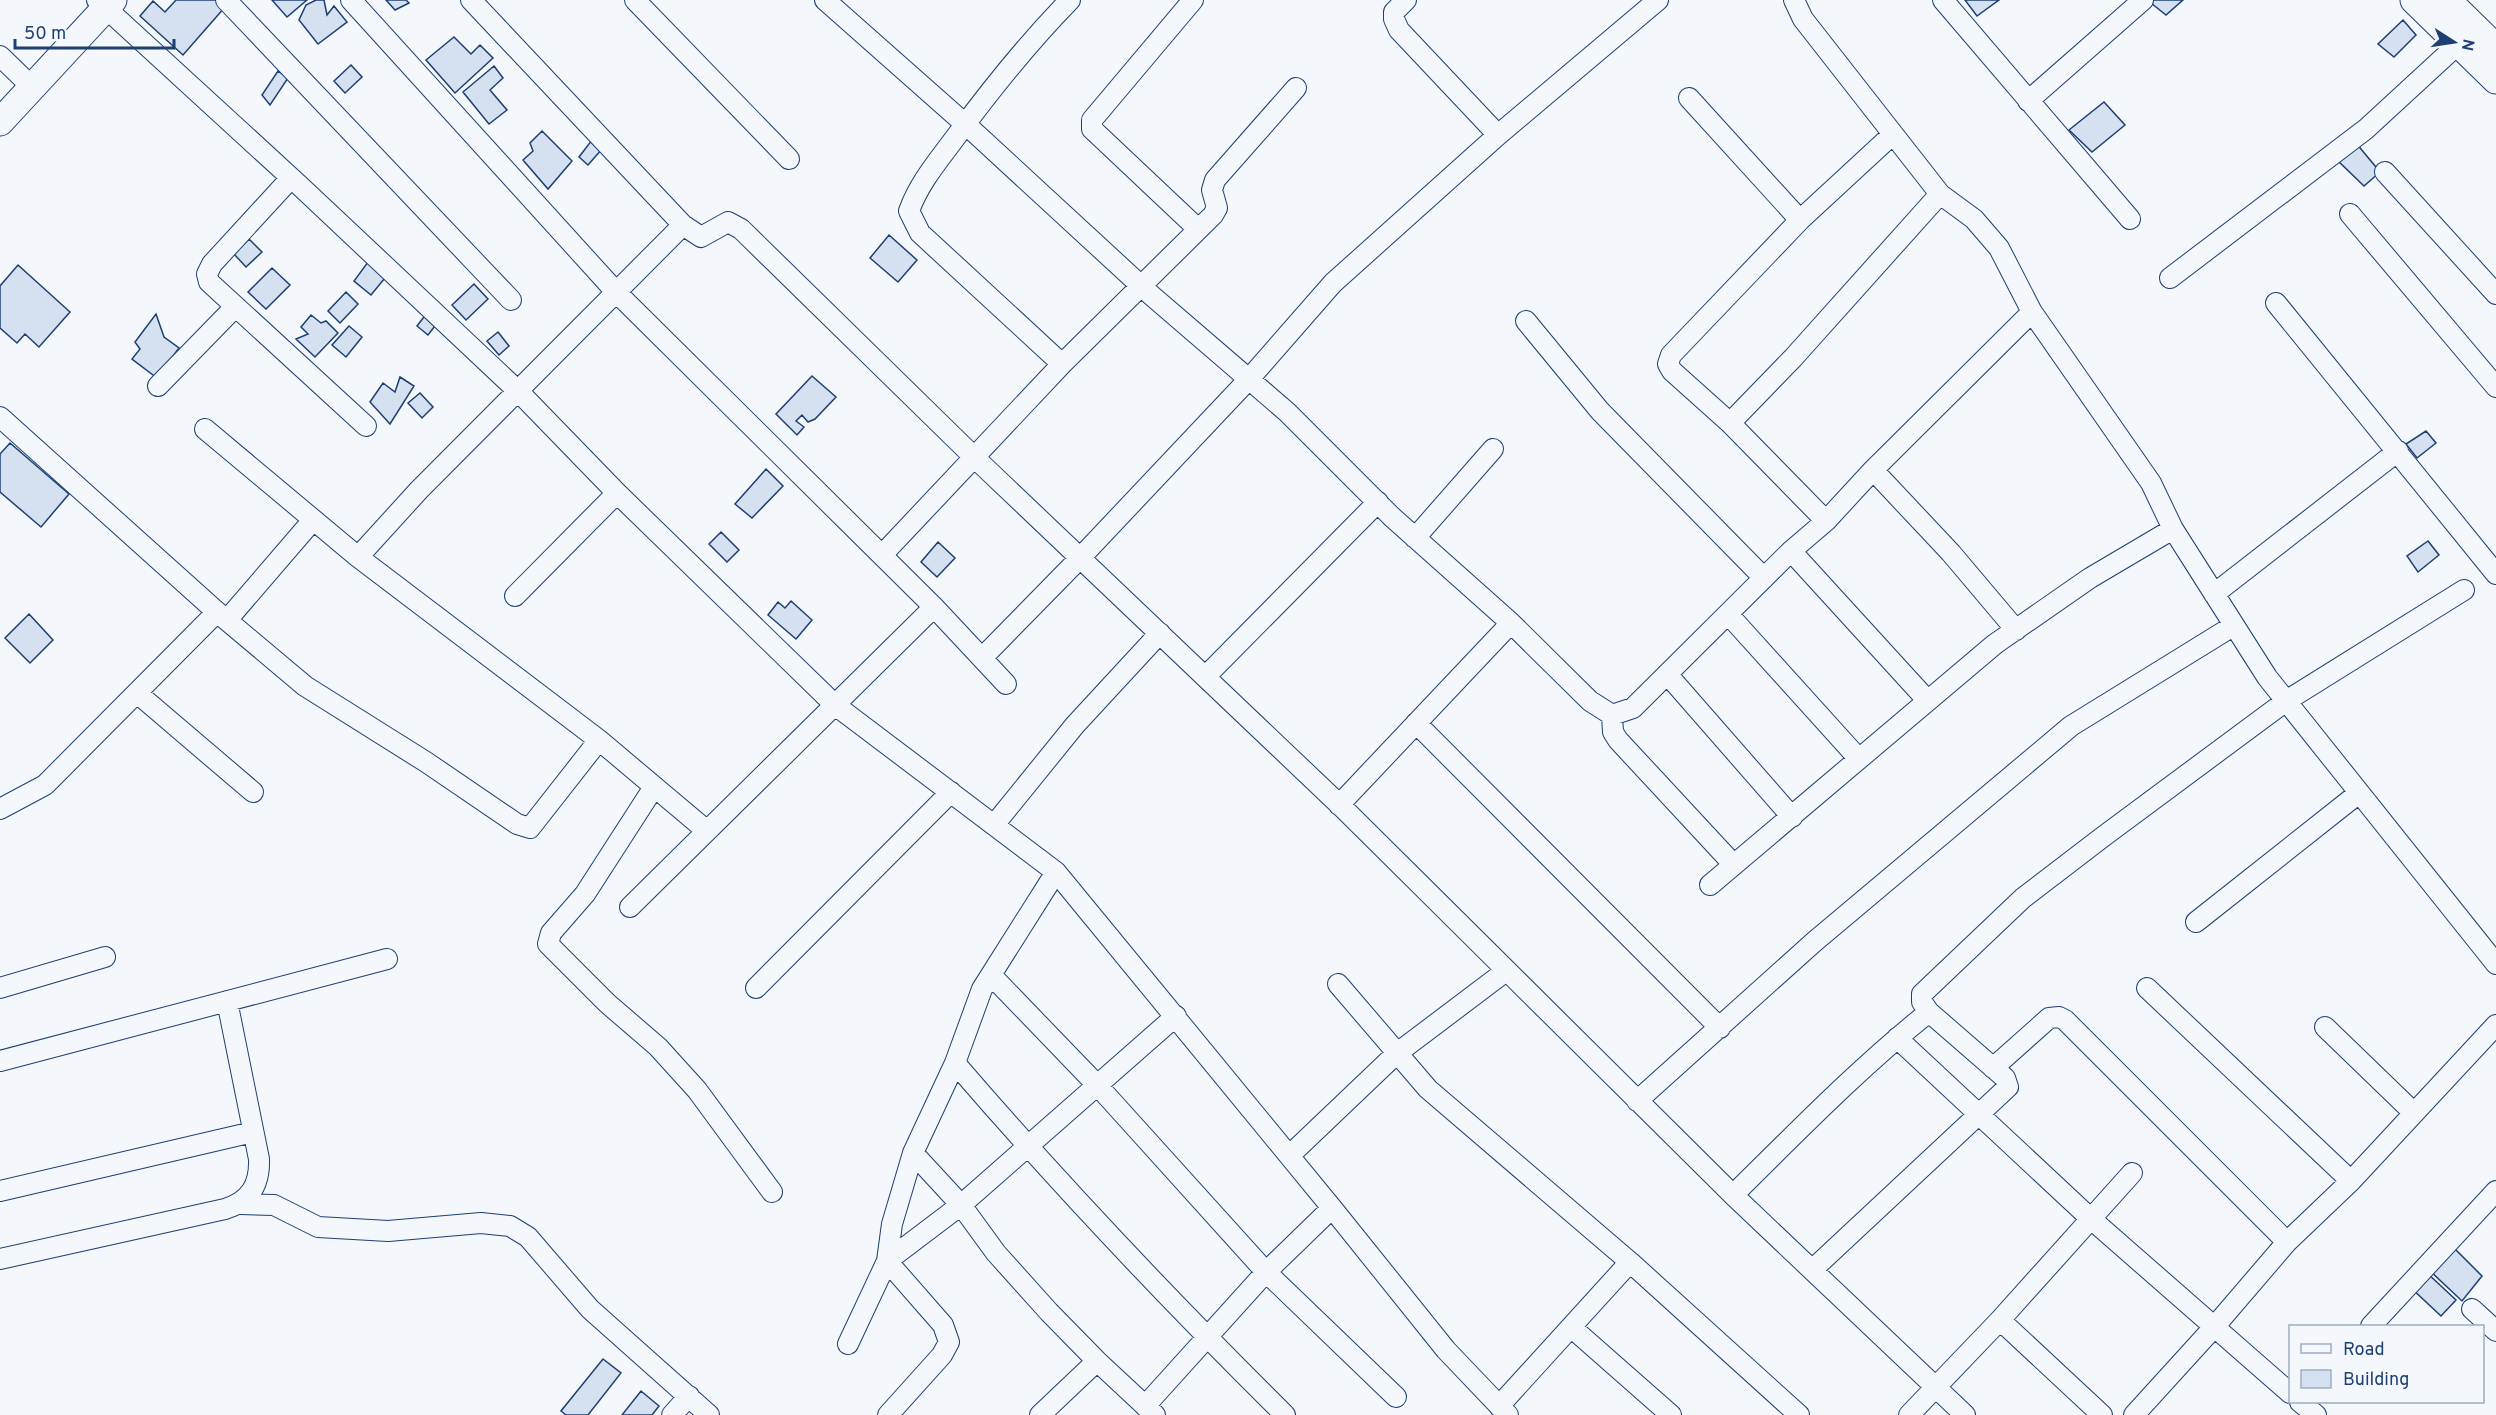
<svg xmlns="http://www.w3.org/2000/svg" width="2496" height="1415" font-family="Overpass,sans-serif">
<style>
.building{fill:#d5e0f0;stroke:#1d3f73;stroke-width:1.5}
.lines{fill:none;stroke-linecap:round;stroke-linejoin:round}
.street-casing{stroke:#1d3f73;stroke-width:22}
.secondary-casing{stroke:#1d3f73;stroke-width:29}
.street{stroke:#f4f7fb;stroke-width:20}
.secondary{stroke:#f4f7fb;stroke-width:27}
</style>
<rect width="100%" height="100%" fill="#f4f7fb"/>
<path class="building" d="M176,0H218L225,7L183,55L140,16L153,1L165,12Z
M272,0H307L287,17Z
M316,0H324L327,15L334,6L347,22L318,44L299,20L306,5Z
M386,0H406L409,3L395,10Z
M1965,0H1999L1977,16Z
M2154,0H2183L2166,15L2151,3Z
M2403,20L2416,35L2394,57L2378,44Z
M454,37L471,54L480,45L493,58L455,93L426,60Z
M351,65L362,77L345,93L334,81Z
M494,66L503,78L490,90L507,110L489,124L463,92Z
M278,71L288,78L270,105L262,95Z
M2104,102L2125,125L2092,152L2069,130Z
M542,131L572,161L548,189L523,160L533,151L530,143Z
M592,140L602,149L588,165L579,157Z
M2356,143L2380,172L2364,186L2334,157Z
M889,235L917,260L898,282L870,258Z
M249,239L262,252L246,267L234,254Z
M371,258L389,273L371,295L354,281Z
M18,265L70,312L39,347L25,334L17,343L0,328V286Z
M272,268L290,285L266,309L248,292Z
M474,284L488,299L466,320L452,305Z
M346,292L358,304L340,323L328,311Z
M427,313L438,322L428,335L417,326Z
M156,314L164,337L179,348L157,378L132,359L140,349L135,342Z
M311,315L321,323L326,321L338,333L315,357L296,339L308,334L301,327Z
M349,326L362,337L346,357L332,345Z
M498,332L509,346L499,355L487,341Z
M812,376L836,397L815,419L808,422L802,415L796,421L804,427L797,435L776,414Z
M400,377L414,386L390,424L370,402L383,383L395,392Z
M420,393L433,407L422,418L408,403Z
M2426,431L2436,443L2417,458L2406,444Z
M10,443L69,494L41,527L0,492V454Z
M766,469L783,486L752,518L735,504Z
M721,532L739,550L727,562L709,544Z
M2428,541L2439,555L2418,572L2407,556Z
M938,542L955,558L937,577L921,562Z
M791,601L812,620L796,639L768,615L778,602L785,608Z
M29,614L53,640L30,663L5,638Z
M2451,1245L2482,1276L2462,1301L2428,1269Z
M2426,1272L2456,1300L2441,1316L2409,1286Z
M603,1359L621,1373L588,1415H566L561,1411Z
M641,1391L659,1406L652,1415H622Z"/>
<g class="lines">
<defs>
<path id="street" d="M97,0L299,185L519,392L617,493L835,705L1056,872L1332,1208L1446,1350L1508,1415
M226,0L511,300
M351,0L617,293L934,607L630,907
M635,0L789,159
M825,0L973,131L1151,295L1287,412L1392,517L1511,623L1590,701L1612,715L1633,708L1791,551L1826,521L1873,470L2032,312
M1193,0L1092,120V129L1198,229
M1406,0L1394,12V19L1399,30L1498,135
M1794,0L1803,19L1940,194L1974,219L1999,248L2032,312L2151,483L2173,529L2267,677L2496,964
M1943,0L2130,219
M0,56L32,87
M1689,98L1800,220L1892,135
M2028,101L2143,0
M2385,172L2496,294
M291,178L212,264L207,274L209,282L366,426
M2350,214L2496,387
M1800,220L1671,355L1668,364L1672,371L1730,423L1826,521
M683,225L701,237L728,222L741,229L975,458L1343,808L1733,1195L1965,1415
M2170,278L2366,129L2467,36
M2276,303L2496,574
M1526,321L1600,411L1764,578
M1062,364L920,233L909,211C919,183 938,161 955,138C991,89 1028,43 1070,0
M158,386L235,307
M0,417L217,612L305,686L426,762L517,824L530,828L599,740L358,557L205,429
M1730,423L1793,358L1940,194
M1873,470L1951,553L2016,630
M1415,538L1493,449
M1791,551L1927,700
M882,555L1062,364L1213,215L1217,208L1212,190L1215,180L1296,88
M358,557L419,490L683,225L471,0
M2214,594L2398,451
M515,596L617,493
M934,607L1006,684
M1728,614L1859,759
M227,620L313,520
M982,658L1081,557L1249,379L1333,283L1498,135L1658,0
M1667,674L1792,817
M1205,677L1378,502
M137,693L253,792
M1612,715L1613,732L1618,740L1734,865
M1416,723L1720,1028
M599,740L707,831
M654,787L585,894L551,933L548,944L607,1003L658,1047L697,1090L772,1192
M1339,805L1511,623
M0,809L45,785L217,612
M994,825L1075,725L1160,633
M1710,885L1995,644L2090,578L2173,529
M2196,922L2359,793
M991,975L1098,1086L1266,1272L1396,1397
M1338,984L1428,1089L1630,1262L1799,1415
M0,988L105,957
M756,988L951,792
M2147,988L2351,1181
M2325,1027L2414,1113
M1897,1038L2090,1218L2290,1393
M0,1061L387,959
M955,1063C1060,1185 1171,1302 1285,1415
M1993,1068L2049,1018L2059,1017L2065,1020L2287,1242
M1637,1101L1814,942L2071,726L2233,626
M913,1153L961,1205L996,1253L1049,1312L1097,1361L1155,1415
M1290,1155L1396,1054L1506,971
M0,1191L253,1132
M1733,1195C1797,1132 1859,1068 1929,1012L1922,1002V994L2023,898L2104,836L2286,701L2464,590
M240,1204L274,1205L318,1227L388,1231L481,1223L510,1226L528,1237L590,1309L709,1415
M0,1259L225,1209C250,1201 260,1185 259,1159L227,1001
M1812,1270L2008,1087L2005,1078L1929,1012
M2472,1309L2496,1331
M2000,1320L2102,1415
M2371,1326L2496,1191
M1571,1327L1671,1415
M848,1344L887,1261L961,1205L1176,1016
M2300,1402L2316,1415
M1145,1406L1266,1272L1332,1208
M1499,1406L1630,1262
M672,1415L689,1396
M888,1415L942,1355L949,1342L943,1325L887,1261L892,1224L913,1153L955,1063L982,989L1056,872
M1040,1415L1097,1361
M1909,1415L2000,1320L2132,1173
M2134,1415L2215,1326L2287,1242L2351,1181L2496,1025"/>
<path id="secondary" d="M2414,0L2496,80
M2447,0L2496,48
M0,122L113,0"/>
</defs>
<use href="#street" class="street-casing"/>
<use href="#secondary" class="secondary-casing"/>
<use href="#street" class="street"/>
<use href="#secondary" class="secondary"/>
</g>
<rect x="2289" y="1325" width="195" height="78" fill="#f4f7fb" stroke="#9eadc5" stroke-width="1.5"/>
<rect x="2301" y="1344" width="30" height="9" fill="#f4f7fb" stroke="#9eadc5" stroke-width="1.5"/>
<text x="2343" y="1355" font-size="18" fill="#1d3f73">Road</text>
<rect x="2301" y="1370" width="30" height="18" fill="#d5e0f0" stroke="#9eadc5" stroke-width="1.5"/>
<text x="2343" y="1385" font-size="18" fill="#1d3f73">Building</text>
<g transform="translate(2454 42) rotate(102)" stroke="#f4f7fb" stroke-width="4.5" paint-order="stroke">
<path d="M0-4.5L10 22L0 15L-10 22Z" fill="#1d3f73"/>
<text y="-9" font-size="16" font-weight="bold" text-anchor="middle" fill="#1d3f73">N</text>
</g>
<path d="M15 39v9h159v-9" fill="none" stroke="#1d3f73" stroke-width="3"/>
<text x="24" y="39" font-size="18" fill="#1d3f73" stroke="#f4f7fb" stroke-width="4.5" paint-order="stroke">50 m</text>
</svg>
